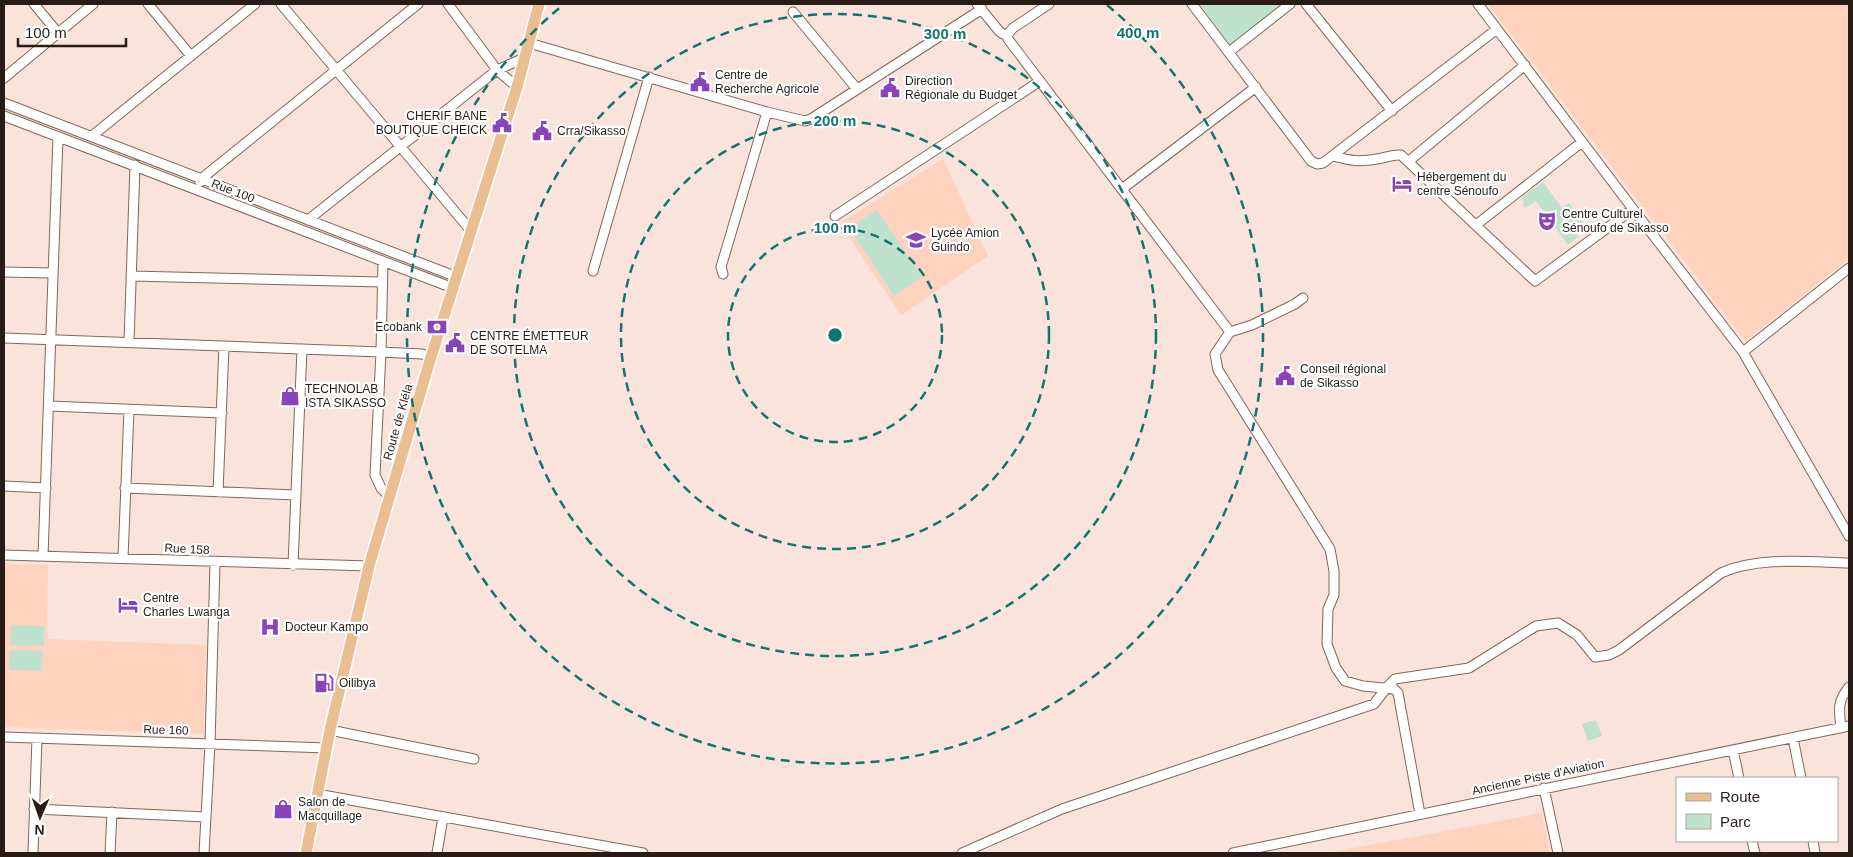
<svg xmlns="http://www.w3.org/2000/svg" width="1853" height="857" font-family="Arial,sans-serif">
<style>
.built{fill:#ffd2bf}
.green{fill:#bfe2ce}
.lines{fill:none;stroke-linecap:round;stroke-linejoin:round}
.minor-casing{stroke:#866558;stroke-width:11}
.major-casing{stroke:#fff;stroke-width:14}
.minor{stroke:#fff;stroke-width:9}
.major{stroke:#e9be91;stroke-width:11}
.ring{fill:none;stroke:#0f766e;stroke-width:2.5;stroke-dasharray:9 6}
.labels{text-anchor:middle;stroke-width:4.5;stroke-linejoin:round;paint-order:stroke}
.poi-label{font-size:12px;fill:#291c17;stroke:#fff;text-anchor:start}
.street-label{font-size:12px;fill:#291c17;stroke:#fff}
.centre{fill:#0f766e;stroke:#fff;stroke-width:2.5}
.ring-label{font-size:15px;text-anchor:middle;font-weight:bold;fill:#0f766e;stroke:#fff;stroke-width:4.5;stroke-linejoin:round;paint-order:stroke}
</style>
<rect width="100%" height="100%" fill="#fae3da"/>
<path class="built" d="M1488,4H1849V259L1745,341Z
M943,159L988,256L901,315L840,223Z
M4,564L48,565L47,639L206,645L204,734L4,727Z
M1542,813L1550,853L1332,852L1440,832Z"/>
<path class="green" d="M1199,4H1284L1230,45Z
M1543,182L1562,208L1569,203L1583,223L1575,230L1579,236L1568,245L1536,201L1525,208L1522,204L1524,202L1521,198Z
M877,210L922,277L894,296L849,228Z
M11,625L44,626V646L10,645Z
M9,650L43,651L42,671L9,670Z
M1596,720L1602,736L1588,741L1582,724Z"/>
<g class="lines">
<defs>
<path id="minor" d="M34,4L58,33
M148,4L191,56
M281,4L472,232
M448,4L497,70L517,87
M977,4L999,31L1003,34L1007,35L1008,39L1230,332
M1192,4L1311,161L1317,164L1323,163L1497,29
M1306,4L1392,111
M1478,4L1633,209L1743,352L1849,536
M793,12L857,89
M1007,35L1013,28L1049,4
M529,43L767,112L805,121L811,119L982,9
M1229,52L1290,4
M4,78L93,4
M4,103L457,277
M4,116L453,288
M92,136L255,4
M1333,156C1352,161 1358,162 1377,159C1386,158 1392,154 1401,155L1535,281L1633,209
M1409,161L1525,65
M200,182L201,179L418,4
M1122,189L1256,87
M835,216L1040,81
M308,220L497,70L524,58
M1476,225L1582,142
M383,261L381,352L375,475L381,488L390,497
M593,271L649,77
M4,272L52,273
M723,274L721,267L767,112
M131,276L382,282
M1303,298L1295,304L1252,325L1230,332L1215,354L1218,370L1330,549L1334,571V595L1328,609L1327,644L1336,668L1345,681L1363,686L1394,689L1398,693L1420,814
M4,338L381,352L422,354L431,357
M129,342L135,165
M1743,352L1849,268
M49,406L222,413
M4,486L46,488
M125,488L296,495
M218,492L224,346
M4,555L369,566
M43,556L58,137
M123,558L129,410
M293,565L302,349
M1841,728C1839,709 1837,702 1849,687
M330,730L474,759
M4,737L327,748
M1793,738L1801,778
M1733,750L1739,778
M1544,788L1558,853
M317,794L643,853
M34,809L206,817
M1752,841L1755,853
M1813,841L1815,853
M33,853L37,738
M110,853L112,812
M204,853L210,744L215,563
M437,853L443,817
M962,853L1062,809L1374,704L1388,686L1395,679L1469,668L1536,626L1558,623L1577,635L1595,657L1609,655L1619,650L1721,573C1758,556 1809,562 1849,563
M1233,853L1849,726"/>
<path id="major" d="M306,853L330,730L369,566L431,357L517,87L539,4"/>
</defs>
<use href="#minor" class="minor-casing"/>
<use href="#major" class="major-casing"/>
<use href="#minor" class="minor"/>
<use href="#major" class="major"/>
</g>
<g class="ring">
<circle cx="835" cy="335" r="107"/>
<circle cx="835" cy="335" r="214"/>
<circle cx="835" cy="335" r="321"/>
<path d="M1107 5A428 428 0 1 1 563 5"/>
</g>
<defs>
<symbol id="civic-bare" viewBox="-9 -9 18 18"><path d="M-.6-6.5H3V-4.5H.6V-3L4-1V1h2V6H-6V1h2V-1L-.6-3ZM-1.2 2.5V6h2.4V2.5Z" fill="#8845ba" stroke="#fff" stroke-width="2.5" paint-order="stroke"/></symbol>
<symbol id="hotel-bare" viewBox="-9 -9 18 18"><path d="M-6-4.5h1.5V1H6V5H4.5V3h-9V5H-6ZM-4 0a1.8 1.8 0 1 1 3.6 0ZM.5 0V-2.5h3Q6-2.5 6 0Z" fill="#8845ba" stroke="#fff" stroke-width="2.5" paint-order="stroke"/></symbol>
<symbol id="theatre-bare" viewBox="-9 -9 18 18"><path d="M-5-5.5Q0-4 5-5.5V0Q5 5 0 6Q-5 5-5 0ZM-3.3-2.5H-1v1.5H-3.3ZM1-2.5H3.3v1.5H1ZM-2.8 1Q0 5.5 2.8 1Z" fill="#8845ba" stroke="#fff" stroke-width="2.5" paint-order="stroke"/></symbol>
<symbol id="school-bare" viewBox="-9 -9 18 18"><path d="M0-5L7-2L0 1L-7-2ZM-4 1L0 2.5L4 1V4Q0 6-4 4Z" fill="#8845ba" stroke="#fff" stroke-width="2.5" paint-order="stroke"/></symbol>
<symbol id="bank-bare" viewBox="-9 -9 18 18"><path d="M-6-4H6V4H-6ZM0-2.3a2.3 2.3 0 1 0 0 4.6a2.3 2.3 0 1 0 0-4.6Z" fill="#8845ba" stroke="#fff" stroke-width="2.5" paint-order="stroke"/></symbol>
<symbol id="shop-bare" viewBox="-9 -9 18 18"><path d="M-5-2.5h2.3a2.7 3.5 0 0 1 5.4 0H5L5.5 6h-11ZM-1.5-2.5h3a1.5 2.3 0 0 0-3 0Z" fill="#8845ba" stroke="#fff" stroke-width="2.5" paint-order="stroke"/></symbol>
<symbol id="hospital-bare" viewBox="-9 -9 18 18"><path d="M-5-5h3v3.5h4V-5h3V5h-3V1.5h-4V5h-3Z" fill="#8845ba" stroke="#fff" stroke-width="2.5" paint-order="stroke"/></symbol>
<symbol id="fuel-bare" viewBox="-9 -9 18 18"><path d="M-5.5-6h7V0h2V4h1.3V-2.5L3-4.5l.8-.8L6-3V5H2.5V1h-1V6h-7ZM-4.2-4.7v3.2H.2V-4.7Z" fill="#8845ba" stroke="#fff" stroke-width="2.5" paint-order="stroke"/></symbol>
</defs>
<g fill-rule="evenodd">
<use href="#civic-bare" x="686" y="68" width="28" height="28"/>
<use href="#civic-bare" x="876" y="74" width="28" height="28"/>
<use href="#civic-bare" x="488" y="109" width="28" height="28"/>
<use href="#civic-bare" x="528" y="117" width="28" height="28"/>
<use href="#hotel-bare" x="1388" y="170" width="28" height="28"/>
<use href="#theatre-bare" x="1533" y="207" width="28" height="28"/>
<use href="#school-bare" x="902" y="226" width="28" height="28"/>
<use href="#bank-bare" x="423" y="313" width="28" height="28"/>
<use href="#civic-bare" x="441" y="329" width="28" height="28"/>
<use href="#civic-bare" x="1271" y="362" width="28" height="28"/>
<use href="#shop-bare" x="276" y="382" width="28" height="28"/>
<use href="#hotel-bare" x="114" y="591" width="28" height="28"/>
<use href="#hospital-bare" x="256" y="613" width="28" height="28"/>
<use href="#fuel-bare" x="310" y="669" width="28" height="28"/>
<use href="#shop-bare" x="269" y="795" width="28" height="28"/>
</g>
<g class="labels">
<g class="poi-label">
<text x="715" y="79">Centre de<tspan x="715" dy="14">Recherche Agricole</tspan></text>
<text x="905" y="85">Direction<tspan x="905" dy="14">Régionale du Budget</tspan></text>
<text x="487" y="120" text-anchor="end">CHERIF BANE<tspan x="487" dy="14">BOUTIQUE CHEICK</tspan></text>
<text x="557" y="135">Crra/Sikasso</text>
<text x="1417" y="181">Hébergement du<tspan x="1417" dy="14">centre Sénoufo</tspan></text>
<text x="1562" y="218">Centre Culturel<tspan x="1562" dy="14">Sénoufo de Sikasso</tspan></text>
<text x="931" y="237">Lycée Amion<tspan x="931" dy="14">Guindo</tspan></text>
<text x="422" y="331" text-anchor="end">Ecobank</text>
<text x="470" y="340">CENTRE ÉMETTEUR<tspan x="470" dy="14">DE SOTELMA</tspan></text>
<text x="1300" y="373">Conseil régional<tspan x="1300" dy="14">de Sikasso</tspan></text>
<text x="305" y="393">TECHNOLAB<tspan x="305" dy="14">ISTA SIKASSO</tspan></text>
<text x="143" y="602">Centre<tspan x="143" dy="14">Charles Lwanga</tspan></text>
<text x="285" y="631">Docteur Kampo</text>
<text x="339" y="687">Oilibya</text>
<text x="298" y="806">Salon de<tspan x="298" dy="14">Macquillage</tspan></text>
</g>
<g class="street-label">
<text transform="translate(233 191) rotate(21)" y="4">Rue 100</text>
<text transform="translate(398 422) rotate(-74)" y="4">Route de Kléla</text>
<text transform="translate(187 549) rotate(3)" y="4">Rue 158</text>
<text transform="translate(166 730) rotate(2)" y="4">Rue 160</text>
<text transform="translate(1538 777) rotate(-12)" y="4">Ancienne Piste d'Aviation</text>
</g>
</g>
<circle cx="835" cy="335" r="8" class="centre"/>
<g class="ring-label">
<text x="1138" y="38">400 m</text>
<text x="945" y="39">300 m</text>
<text x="835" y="126">200 m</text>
<text x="835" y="233">100 m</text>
</g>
<rect width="1853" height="857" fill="none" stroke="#291c17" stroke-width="10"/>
<rect x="1676" y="777" width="162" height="65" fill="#ffffff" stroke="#a9a4a2"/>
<rect x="1686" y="793" width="25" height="8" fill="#e9be91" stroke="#a9a4a2"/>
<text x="1720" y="802" font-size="15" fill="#291c17">Route</text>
<rect x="1686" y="814" width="25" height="15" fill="#bfe2ce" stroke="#a9a4a2"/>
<text x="1720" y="827" font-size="15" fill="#291c17">Parc</text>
<g transform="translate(40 817) rotate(182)" stroke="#ffffff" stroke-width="4" paint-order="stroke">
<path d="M0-4L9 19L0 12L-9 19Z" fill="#291c17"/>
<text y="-8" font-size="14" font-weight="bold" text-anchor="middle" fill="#291c17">N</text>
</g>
<path d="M18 38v8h108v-8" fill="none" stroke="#291c17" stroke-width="2.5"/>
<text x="25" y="38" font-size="15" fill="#291c17" stroke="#ffffff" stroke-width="4" paint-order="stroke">100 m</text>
</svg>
